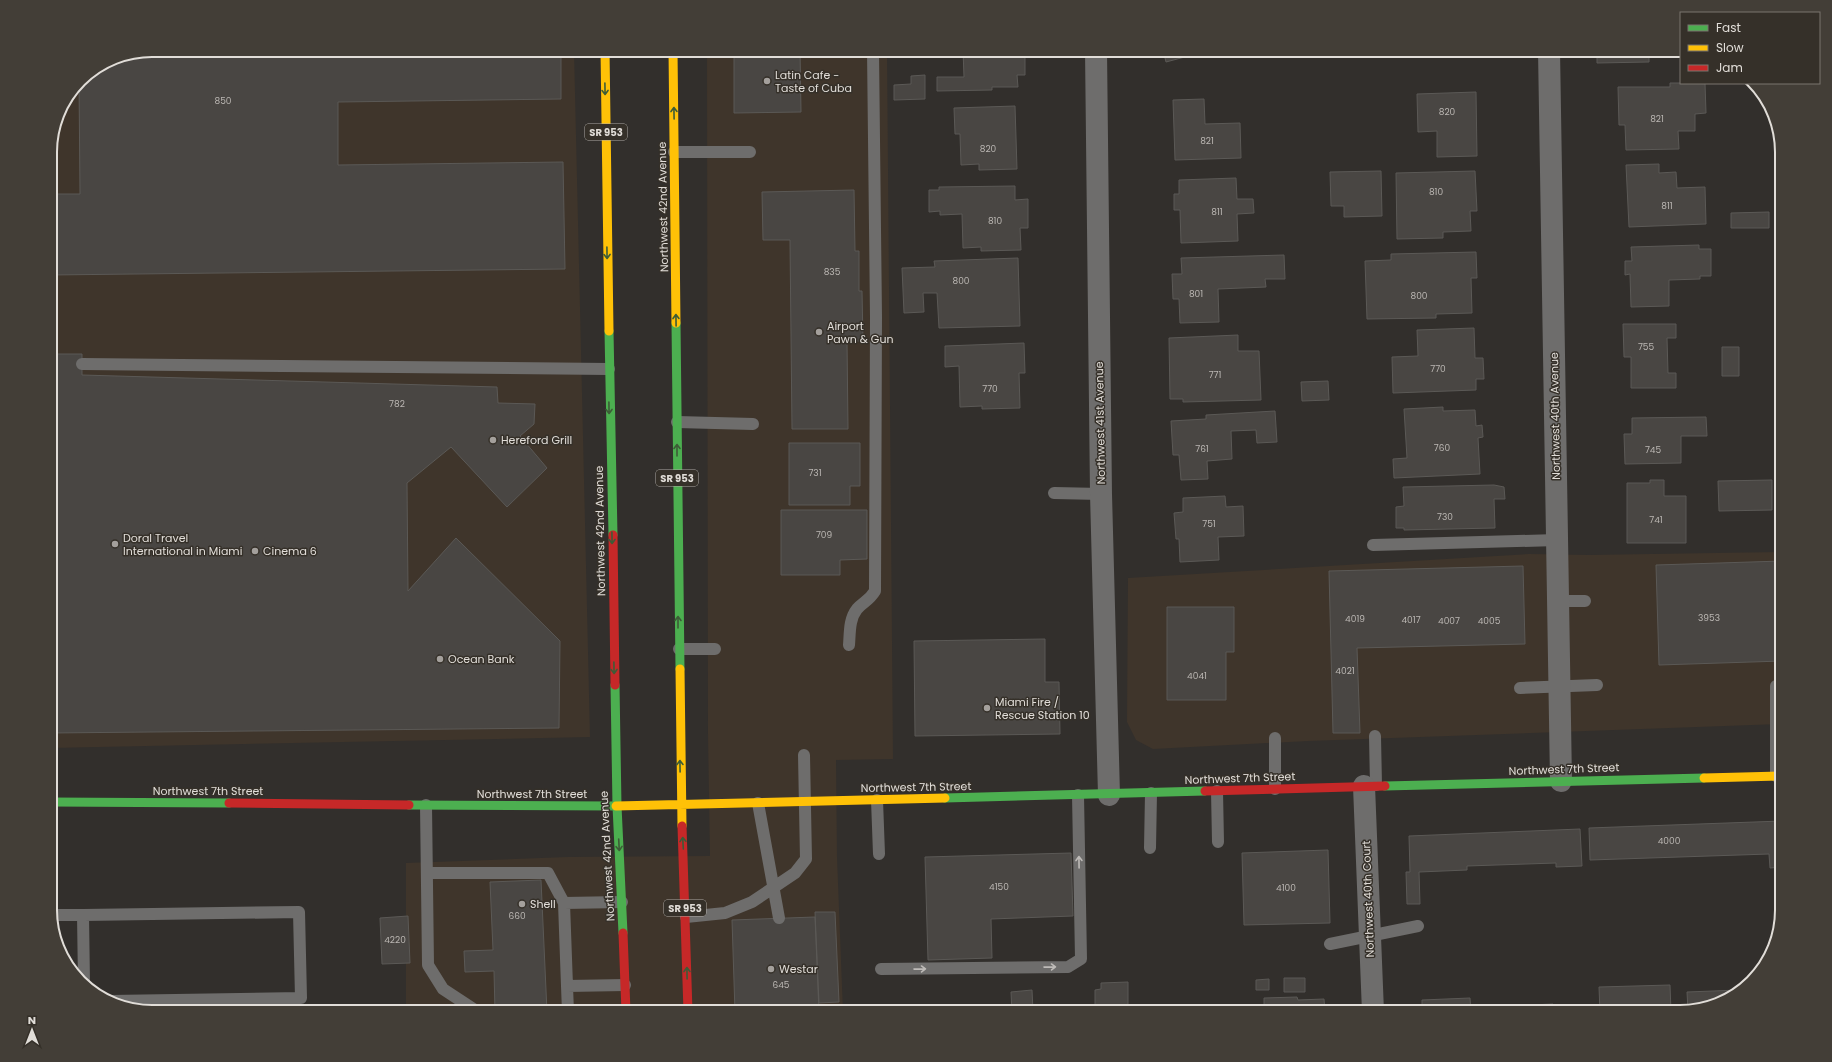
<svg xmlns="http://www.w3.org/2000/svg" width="1832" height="1062" font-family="Poppins,sans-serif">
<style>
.built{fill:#3f352b}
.building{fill:#494643;stroke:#5b5956}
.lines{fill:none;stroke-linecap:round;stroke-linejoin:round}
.lane{stroke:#6e6d6c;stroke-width:12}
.street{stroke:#6e6d6c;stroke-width:22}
.fast{stroke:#4caf50;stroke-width:9}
.slow{stroke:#ffc107;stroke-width:9}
.jam{stroke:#c62828;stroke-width:9}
.oneway{stroke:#3d5c37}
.oneway2{stroke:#bebbb8}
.poi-dot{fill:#a4a09c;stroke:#353029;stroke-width:1.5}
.labels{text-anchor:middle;stroke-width:3;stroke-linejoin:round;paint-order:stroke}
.number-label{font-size:9px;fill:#bbb7b3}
.shield{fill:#353029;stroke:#ada9a4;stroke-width:1}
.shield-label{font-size:10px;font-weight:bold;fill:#e1ddd8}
.poi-label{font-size:11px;fill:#e1ddd8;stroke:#353029;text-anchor:start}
.street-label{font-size:11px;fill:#e1ddd8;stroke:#353029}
.rim{fill:none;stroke:#e1ddd8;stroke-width:2}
</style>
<rect width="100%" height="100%" fill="#322f2c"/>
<path class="built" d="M152,50H574L590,737L50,748V145L58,113L80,80L113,58Z
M707,50H887L893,759L836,760L837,857L843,1012H406V863L568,857L710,856L708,734Z
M1782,552V724L1308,741L1153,749L1136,740L1127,722L1128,578L1529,554L1589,555Z"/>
<path class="building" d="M152,50H561V99L338,102V165L563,162L565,269L50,275V194H80L79,80L113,58Z
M734,50H800L801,112L734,113Z
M963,50H1025V75H1017L1018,87H992V90L937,91V77H964Z
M1163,50H1211L1166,62Z
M1597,50H1649V62L1597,63Z
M925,75V99L894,100V85L911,84V76Z
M1670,83H1705L1706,113L1695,114V131H1678L1679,149L1626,150L1625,125H1619L1618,87H1670Z
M1476,92L1477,156L1437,157V131L1418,132L1417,94Z
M1204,99L1205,124L1240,123L1241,158L1175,160L1173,100Z
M1015,106L1017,169L979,170V164L961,165L960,134H955L954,108Z
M1659,164V173L1676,172L1677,188L1705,187L1706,224L1629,227L1626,165Z
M1381,171L1382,216L1344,217V206H1331L1330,172Z
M1475,171L1477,211H1470L1471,231L1443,232V238L1397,239L1396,173Z
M1236,178L1237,199H1253L1254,213L1237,214L1238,241L1181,243L1180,210H1174V194H1179V180Z
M1015,186V200L1028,199V228H1020L1021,250L981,251V247L963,248L962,214L940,215V211L929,212V190H939V187Z
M854,190L855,251H859V291H862L863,341H847L848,429H792L790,240H763L762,192Z
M1777,207H1782V229H1778Z
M1769,212V228H1731V213Z
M1699,245V249H1711V276H1700V279L1669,280V306L1631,307L1630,274L1625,275V261H1632L1631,247Z
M1476,252L1477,278H1471L1472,313L1436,314V318L1367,319L1365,261L1391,260V254Z
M1284,255L1285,279H1265L1266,287L1218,289L1219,322L1180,323L1179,299H1173L1172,274H1182L1181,258Z
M1018,258L1020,326L939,328L937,293H923L924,312L904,313L902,268L935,267L934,261Z
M1623,324H1676V338H1667L1668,373H1676V388H1631V357H1624Z
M1474,328L1475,358H1483L1484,379H1476V390L1393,393L1392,357L1418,356L1417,330Z
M1238,335V351H1259L1261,400L1183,402V399H1170L1169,338Z
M1024,343L1025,373H1019L1020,408L982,409V406L960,407L959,366L945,367V346Z
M1722,347H1739V376H1722Z
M50,354H82V375L497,387L498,403L535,404L534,424L520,436L547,468L507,507L451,447L407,483L408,591L456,538L560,641L559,728L50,733Z
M1328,381L1329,400L1302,401L1301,382Z
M1443,407V411L1475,410L1476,426L1482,425L1483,437L1478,438L1480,474L1394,478L1393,459L1407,458L1404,409Z
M1275,411L1277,442L1257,443L1256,430L1231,431L1232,459L1207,461L1208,479L1181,480L1179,455H1173L1171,421L1206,419V415Z
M1706,417L1707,436H1681V463L1625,464L1624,434H1632V418Z
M789,443H860V486H850V505H789Z
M1650,480H1664V496H1686V543H1627V483H1650Z
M1772,480V510L1719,511L1718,481Z
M1494,485L1504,487L1505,499H1494L1495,528L1404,530V528H1396V507L1404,506L1403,487Z
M1225,496L1226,507L1243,506L1244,536L1218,537L1219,560L1180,562L1179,539H1176L1174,513L1183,512V498Z
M781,510H867V559L840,560V575H781Z
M1782,561V661L1659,665L1656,565Z
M1523,566L1525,644L1357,648L1360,733H1333L1329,571Z
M1167,607H1234V652H1226V700H1167Z
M1045,639V682H1059L1060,734L915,736L914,641Z
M1782,821V867L1770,868L1769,854L1590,860L1589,828Z
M1580,829L1582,866L1556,867V863L1467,866V870L1419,872L1420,904H1407L1406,872H1410L1409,836Z
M1328,850L1330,923L1244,925L1242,853Z
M1071,853L1073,916L991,919L992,958L928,960L925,857Z
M541,880L547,1012H495L494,971L465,972L464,951L493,950L490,882Z
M815,912H835L839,1002L819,1003Z
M408,916L410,963L382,964L380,918Z
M815,917L819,1012H735L732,920Z
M1284,978H1305V992H1284Z
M1269,979V990H1256V980Z
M1128,982V1012H1101V1008H1095V990L1101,989V983Z
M1670,985L1671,1012H1600L1599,987Z
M1032,990L1033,1011L1012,1012L1011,992Z
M1739,990L1731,998L1688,1010L1687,992Z
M1297,997L1298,1000L1324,999L1325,1012H1264V998Z
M1470,998L1471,1012H1485H1422V1000Z
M1553,1004V1012H1530V1005Z"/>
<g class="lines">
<path class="lane" d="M674,152H750
M82,364L609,369
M677,422L753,424
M1054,493L1101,494
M1373,545L1557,540
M1558,601H1585
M849,645C850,633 849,619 857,609C863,602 869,601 875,591L876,317L873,50
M679,649H715
M1776,686V776
M1520,688L1597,685
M1375,736L1376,785
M1275,738V789
M1217,791L1218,842
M877,800L879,854
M758,803L779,918
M426,805L428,965L443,989L478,1012
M1150,848L1151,793
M427,873H548L564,903L622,902
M564,903L567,986
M50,915H83L84,983
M83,915L299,912L301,998L110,1001
M686,917L725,913L752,902L795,873L806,859L804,755
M1330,944L1418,926
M881,969L1068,967L1081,959L1078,795
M568,1012L567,986L625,985"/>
<path class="street" d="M1096,50L1101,494L1109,795
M1549,50L1561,781
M1364,786L1373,1012"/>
<path class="fast" d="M676,323L680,669
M609,331L613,535
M615,685L617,806L623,933
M1385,786L1704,778
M945,798L1205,791
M50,802L229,803
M409,805L616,806"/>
<path class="slow" d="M605,50L609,331
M673,50L676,323
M680,669L682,826
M1704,778L1782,776
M616,806L945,798"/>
<path class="jam" d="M613,535L615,685
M1205,791L1385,786
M229,803L409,805
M682,826L688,1012
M623,933L626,1012"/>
</g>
<defs><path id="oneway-shaft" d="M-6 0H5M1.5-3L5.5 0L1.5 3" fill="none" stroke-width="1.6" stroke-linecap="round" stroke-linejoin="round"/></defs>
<g class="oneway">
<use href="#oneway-shaft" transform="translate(605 89) rotate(89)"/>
<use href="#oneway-shaft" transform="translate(674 113) rotate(-91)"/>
<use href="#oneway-shaft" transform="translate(607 253) rotate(89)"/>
<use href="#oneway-shaft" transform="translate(676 320) rotate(-91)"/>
<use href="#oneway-shaft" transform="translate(609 408) rotate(89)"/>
<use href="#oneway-shaft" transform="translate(677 450) rotate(-90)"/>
<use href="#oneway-shaft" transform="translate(612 538) rotate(89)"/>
<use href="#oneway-shaft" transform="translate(678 622) rotate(-90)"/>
<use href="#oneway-shaft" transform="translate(614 668) rotate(89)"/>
<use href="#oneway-shaft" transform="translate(680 766) rotate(-91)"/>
<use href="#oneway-shaft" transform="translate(683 843) rotate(-93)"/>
<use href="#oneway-shaft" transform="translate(619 845) rotate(87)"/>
<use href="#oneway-shaft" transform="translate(687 973) rotate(-91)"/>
</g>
<g class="oneway2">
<use href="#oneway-shaft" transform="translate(1079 862) rotate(-91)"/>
<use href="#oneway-shaft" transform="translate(1050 967) rotate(-1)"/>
<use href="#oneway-shaft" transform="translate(920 969) rotate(-1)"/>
</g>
<g class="poi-dot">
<circle cx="767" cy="81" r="4"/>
<circle cx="819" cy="332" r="4"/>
<circle cx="493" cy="440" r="4"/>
<circle cx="115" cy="544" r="4"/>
<circle cx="255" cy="551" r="4"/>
<circle cx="440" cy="659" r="4"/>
<circle cx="987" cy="708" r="4"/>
<circle cx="522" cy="904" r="4"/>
<circle cx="771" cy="969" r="4"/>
</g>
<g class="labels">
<g class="number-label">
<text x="223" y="104">850</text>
<text x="1447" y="115">820</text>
<text x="1657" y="122">821</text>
<text x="1207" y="144">821</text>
<text x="988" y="152">820</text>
<text x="1436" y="195">810</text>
<text x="1667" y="209">811</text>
<text x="1217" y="215">811</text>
<text x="995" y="224">810</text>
<text x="832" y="275">835</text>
<text x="961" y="284">800</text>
<text x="1196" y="297">801</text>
<text x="1419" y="299">800</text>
<text x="1646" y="350">755</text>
<text x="1438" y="372">770</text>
<text x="1215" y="378">771</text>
<text x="990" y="392">770</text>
<text x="397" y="407">782</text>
<text x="1442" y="451">760</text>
<text x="1202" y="452">761</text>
<text x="1653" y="453">745</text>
<text x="815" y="476">731</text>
<text x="1445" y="520">730</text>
<text x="1656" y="523">741</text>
<text x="1209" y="527">751</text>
<text x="824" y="538">709</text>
<text x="1709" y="621">3953</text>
<text x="1355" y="622">4019</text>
<text x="1411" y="623">4017</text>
<text x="1449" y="624">4007</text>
<text x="1489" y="624">4005</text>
<text x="1345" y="674">4021</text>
<text x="1197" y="679">4041</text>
<text x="1669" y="844">4000</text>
<text x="999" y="890">4150</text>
<text x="1286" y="891">4100</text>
<text x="517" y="919">660</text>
<text x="395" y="943">4220</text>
<text x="781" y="988">645</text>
</g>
<g class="shield">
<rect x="585" y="124" width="42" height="16" rx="3"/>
<rect x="656" y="470" width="42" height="16" rx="3"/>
<rect x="664" y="900" width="42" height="16" rx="3"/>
</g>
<g class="shield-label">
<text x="606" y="136">SR 953</text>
<text x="677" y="482">SR 953</text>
<text x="685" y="912">SR 953</text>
</g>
<g class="poi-label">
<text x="775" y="79">Latin Cafe -<tspan x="775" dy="13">Taste of Cuba</tspan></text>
<text x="827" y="330">Airport<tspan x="827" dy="13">Pawn &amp; Gun</tspan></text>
<text x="501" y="444">Hereford Grill</text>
<text x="123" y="542">Doral Travel<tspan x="123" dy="13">International in Miami</tspan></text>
<text x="263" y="555">Cinema 6</text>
<text x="448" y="663">Ocean Bank</text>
<text x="995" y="706">Miami Fire /<tspan x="995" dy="13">Rescue Station 10</tspan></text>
<text x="530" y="908">Shell</text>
<text x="779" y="973">Westar</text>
</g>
<g class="street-label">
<text transform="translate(663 207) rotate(-91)" y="4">Northwest 42nd Avenue</text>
<text transform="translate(1555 416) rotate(-91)" y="4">Northwest 40th Avenue</text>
<text transform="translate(1100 423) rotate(-91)" y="4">Northwest 41st Avenue</text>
<text transform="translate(600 531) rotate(-91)" y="4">Northwest 42nd Avenue</text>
<text transform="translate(1564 769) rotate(-2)" y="4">Northwest 7th Street</text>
<text transform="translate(1240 778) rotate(-2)" y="4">Northwest 7th Street</text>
<text transform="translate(916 787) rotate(-1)" y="4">Northwest 7th Street</text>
<text x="208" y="795">Northwest 7th Street</text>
<text x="532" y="798">Northwest 7th Street</text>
<text transform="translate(607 856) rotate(-93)" y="4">Northwest 42nd Avenue</text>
<text transform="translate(1368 899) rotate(-92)" y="4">Northwest 40th Court</text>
</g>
</g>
<path d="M0 0H1832V1062H0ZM152 57H1680A95 95 0 0 1 1775 152V910A95 95 0 0 1 1680 1005H152A95 95 0 0 1 57 910V152A95 95 0 0 1 152 57Z" fill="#433e37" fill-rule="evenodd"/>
<path class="rim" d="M152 57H1680A95 95 0 0 1 1775 152V910A95 95 0 0 1 1680 1005H152A95 95 0 0 1 57 910V152A95 95 0 0 1 152 57Z"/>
<rect x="1680" y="12" width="140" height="72" fill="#353029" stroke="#7a756f"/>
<rect x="1688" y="25" width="20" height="6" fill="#4caf50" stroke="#7a756f"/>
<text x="1716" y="32" font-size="12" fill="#e1ddd8">Fast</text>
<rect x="1688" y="45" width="20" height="6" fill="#ffc107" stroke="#7a756f"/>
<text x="1716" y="52" font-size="12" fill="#e1ddd8">Slow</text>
<rect x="1688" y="65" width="20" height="6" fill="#c62828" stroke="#7a756f"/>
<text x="1716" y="72" font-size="12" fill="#e1ddd8">Jam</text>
<g transform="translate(32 1030)" stroke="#353029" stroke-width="3" paint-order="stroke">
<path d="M0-3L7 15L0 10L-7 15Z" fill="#e1ddd8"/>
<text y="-6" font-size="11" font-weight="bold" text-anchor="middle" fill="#e1ddd8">N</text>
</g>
</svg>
